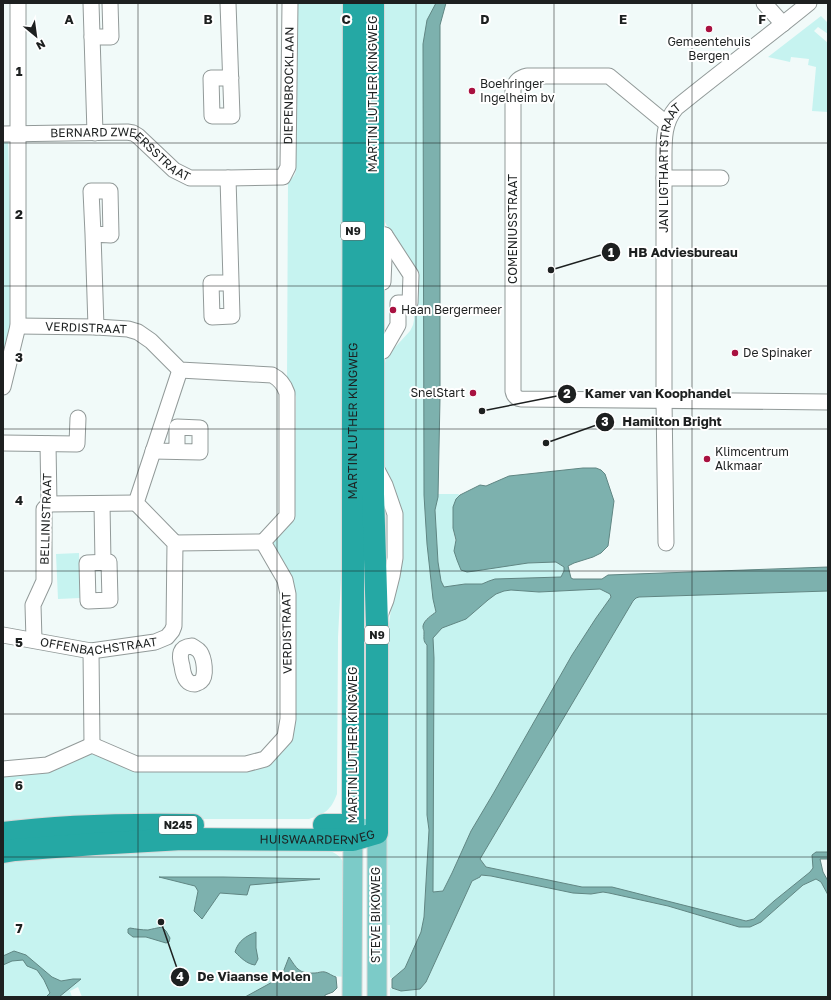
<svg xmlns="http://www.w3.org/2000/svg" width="831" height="1000" font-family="'Golos Text',sans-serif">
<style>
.green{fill:#c6f3f0}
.water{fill:#7db1ae;stroke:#608683;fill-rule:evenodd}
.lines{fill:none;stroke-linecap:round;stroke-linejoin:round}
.minor-casing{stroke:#929a99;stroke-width:17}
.major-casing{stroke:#d6d7d7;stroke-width:21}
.highway-casing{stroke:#d6d7d7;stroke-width:24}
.minor{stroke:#fff;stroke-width:15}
.major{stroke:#7ccbc8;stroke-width:19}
.highway{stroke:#25a8a4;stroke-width:22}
.grid{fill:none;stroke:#1d2020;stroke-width:1;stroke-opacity:0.55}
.poi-dot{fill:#a81140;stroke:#fff;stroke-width:1.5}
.labels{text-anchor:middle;stroke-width:4;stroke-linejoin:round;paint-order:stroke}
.shield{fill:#fff;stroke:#616363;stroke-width:1}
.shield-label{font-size:11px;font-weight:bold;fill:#1d2020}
.poi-label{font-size:12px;fill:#1d2020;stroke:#fff;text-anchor:start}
.street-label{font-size:12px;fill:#1d2020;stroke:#fff}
.grid-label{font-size:13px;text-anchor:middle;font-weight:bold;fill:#1d2020;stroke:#fff;stroke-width:4;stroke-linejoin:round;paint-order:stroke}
.leader{fill:none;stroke:#1d2020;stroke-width:1.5}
.callout-dot{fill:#1d2020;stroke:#fff;stroke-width:1.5}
.mark-label{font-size:12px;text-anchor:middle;font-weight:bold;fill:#fff}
.callout-label{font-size:13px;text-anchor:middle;font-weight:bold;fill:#1d2020;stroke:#fff;stroke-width:4;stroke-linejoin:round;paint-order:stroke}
</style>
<rect width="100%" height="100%" fill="#f1faf9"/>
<path class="green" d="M296,3H348L344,521L338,637L337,794C331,810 325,814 309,819H124L3,827V774H29L48,772L92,752L137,766L276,758L281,753L291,740L295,593L294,586L272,543L294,518L296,397L292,386L287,379L288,180C293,178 295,176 296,170Z
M380,3H436L427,20L423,44L424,494H458L460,495L456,499C455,508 452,519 453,528C454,538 457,541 454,551L528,563L556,562L564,567V571L561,577L495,579L489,581L482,584H465L432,590L436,612C431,615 424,620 423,626C423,631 424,628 424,633C424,638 423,641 427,645V815L429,830L424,917L421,932L405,968L392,979L390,977V925H382L383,662L399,558L400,514L384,463L383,394L384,369L386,357L410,331L413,325L414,320V271L390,232L385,222L383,214L384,134V55Z
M821,16L828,23V34L818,27L814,31L828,43V112L812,111L816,67L808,65L809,59L791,57L790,62L768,57Z
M3,138L8,140L13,319L3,367Z
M79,553L80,598L58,599L56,554Z
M600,589L610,594L611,597L596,618L572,655L493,794L471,831L452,873L443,891L433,892L432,638L442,628L466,619L488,600L496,594L504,591L511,590L539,592Z
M828,591V852H816L813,868L810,872L774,901L754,919L746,921L594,888L582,887L486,867L480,859L633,601L636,598L639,597Z
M223,850H327C335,852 340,856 344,863L346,977L332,976L324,971L314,973L301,971L297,969L282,975L276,980L245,997H82L78,987L70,991L72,997H3V858L98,852Z
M481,875L491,876L591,894L603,892L609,893L668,906L739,927H750L761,922L803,885L816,879L821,882L828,895V997H390V988L401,991L426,982L472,881L480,877Z"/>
<path class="water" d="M436,3H446L440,25V398L438,497L435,510L438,562L441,581L444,587L465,584H482L489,581L495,579L561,577L564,571V567L556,562L528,563L475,571L467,572L461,570L457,560L454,551L456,540L453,528V507L456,499L460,495L480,485L486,486L509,476L583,468H596L601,470L605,474L614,501L608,546L601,553L593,557L574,563L568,566L571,578L573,579H602L608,575L828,567V591L639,597L636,598L633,601L480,859L486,867L582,887H612L746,921L754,919L774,901L810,872L813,868L812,855L816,852H828V859H820L823,872L828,881V895L821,882L816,879L803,885L761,922L750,927H739L668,906L609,893L603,892L591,894L573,893L491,876L481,875L480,877L472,881L426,982L420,989L401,991L392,988V979L405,968L421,932L424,917L429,830L427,815V645C423,641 424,638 424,633C424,628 423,631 423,626C424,620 432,615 436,612L433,599L427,544L424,495L423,44L427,20ZM600,589L610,594L611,597L596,618L572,655L493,794L471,831L452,873L443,891L433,892L434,658L433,638L442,628L466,619L488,600L496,594L504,591L511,590L539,592Z
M159,877H223L320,879L250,885L247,895L220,893L202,919L194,911L198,891L195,886Z
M162,927L166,931L170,938L169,942L166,943L146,937H133L128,933V929L130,928C136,929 142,930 148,930C152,929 157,928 162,927Z
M256,932V948L258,959L255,965C247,964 241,958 235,952C238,941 246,936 256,932Z
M14,951L26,955L52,977L61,981L73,979H81L59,997H46L50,993L44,980L37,970L27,966L23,960L12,961L3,965V956Z
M289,957C297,969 299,974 315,973C318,973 322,971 325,972C329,973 332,976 336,977L337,988L333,992L325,995V997H245L276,980L282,975Z"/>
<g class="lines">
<defs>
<g id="minor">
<path d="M91,3L95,133"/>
<path d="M228,3L232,116H212L211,78H231"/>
<path d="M764,3L783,24"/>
<path d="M92,37H111L110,3"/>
<path d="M667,124L609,76H527C519,78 516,81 513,88V391C514,396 516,398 521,399L828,402"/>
<path id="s1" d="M3,134L127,132L133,133L138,136L174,170L190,178H228L283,177L288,167L290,3"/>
<path d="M228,178L232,316L212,317L211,283H231"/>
<path d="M664,178H721"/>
<path d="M93,234L111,235L110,191H91L93,234L96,327"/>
<path d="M383,282L385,235"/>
<path d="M383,351L398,325V303H410L411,275L385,235"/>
<path d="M3,387L18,326V3"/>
<path d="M3,443L77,444L78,418"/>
<path d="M153,451L200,452V428L177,427V451"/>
<path d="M375,466L385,485L395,514V558L392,576L386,600L380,615"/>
<path d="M49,504L136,503"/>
<path d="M102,504L103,562"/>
<path d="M175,543L263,542"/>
<path id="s2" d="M666,543L664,400V156C664,139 664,122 676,108C720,72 765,39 809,3"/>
<path d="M109,562L110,600L88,601L87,563Z"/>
<path id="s3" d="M3,635L91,651L155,642L167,637L172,631L174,626L175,543L136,503L180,370"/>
<path d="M34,640L33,605L44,581V509L49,504L48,444"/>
<path d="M192,646C195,648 198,649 200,652C204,658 207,676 201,681C199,683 197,683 195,684C185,684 183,674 182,666C179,655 179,647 192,646Z"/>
<path d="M91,651L92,745"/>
<path d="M3,769L47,765L92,745L136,764H246L265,759L285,737L288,719V594L285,580L263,542L287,516V393C284,384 280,379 272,375L180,370L151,341L138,332L128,329L96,327L18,326"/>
</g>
<path id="major" d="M352,997L353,825L377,833V997"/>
<g id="highway">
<path id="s4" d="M324,825H353V423L354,3"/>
<path d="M3,833C66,825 130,824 193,825"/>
<path id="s5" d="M3,852L15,850L95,844L182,839L353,840L377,833V624L373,494V3"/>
</g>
</defs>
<use href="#minor" class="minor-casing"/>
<use href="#major" class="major-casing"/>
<use href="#highway" class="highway-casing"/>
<use href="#minor" class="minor"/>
<use href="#major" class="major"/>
<use href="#highway" class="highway"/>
</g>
<path class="grid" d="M138,3V997M277,3V997M416,3V997M554,3V997M692,3V997M3,143H828M3,286H828M3,429H828M3,571H828M3,714H828M3,857H828"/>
<g class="poi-dot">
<circle cx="709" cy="29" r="4"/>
<circle cx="472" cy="91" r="4"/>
<circle cx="393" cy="310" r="4"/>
<circle cx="735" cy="353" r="4"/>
<circle cx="473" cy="393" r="4"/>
<circle cx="707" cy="459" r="4"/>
</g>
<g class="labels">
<g class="shield">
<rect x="341" y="222" width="24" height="18" rx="3"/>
<rect x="365" y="626" width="24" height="18" rx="3"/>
<rect x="159" y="816" width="38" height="18" rx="3"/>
</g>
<g class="shield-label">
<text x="353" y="235">N9</text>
<text x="377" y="639">N9</text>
<text x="178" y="829">N245</text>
</g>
<g class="poi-label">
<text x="709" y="46" text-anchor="middle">Gemeentehuis<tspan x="709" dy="14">Bergen</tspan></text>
<text x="480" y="88">Boehringer<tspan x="480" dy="14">Ingelheim bv</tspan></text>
<text x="401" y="314">Haan Bergermeer</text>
<text x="743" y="357">De Spinaker</text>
<text x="465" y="397" text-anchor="end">SnelStart</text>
<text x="715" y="456">Klimcentrum<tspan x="715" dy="14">Alkmaar</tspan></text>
</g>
<g class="street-label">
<text dy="4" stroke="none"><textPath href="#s1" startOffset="389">DIEPENBROCKLAAN</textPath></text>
<text transform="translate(373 94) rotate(-90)" y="4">MARTIN LUTHER KINGWEG</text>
<text dy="4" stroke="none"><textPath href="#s1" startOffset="125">BERNARD ZWEERSSTRAAT</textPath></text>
<text dy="4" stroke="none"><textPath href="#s2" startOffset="376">JAN LIGTHARTSTRAAT</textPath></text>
<text transform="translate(513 229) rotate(-90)" y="4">COMENIUSSTRAAT</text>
<text transform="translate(86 328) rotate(2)" y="4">VERDISTRAAT</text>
<text dy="4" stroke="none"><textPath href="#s4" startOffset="433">MARTIN LUTHER KINGWEG</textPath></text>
<text transform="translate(46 519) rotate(-88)" y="4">BELLINISTRAAT</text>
<text transform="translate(287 633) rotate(-91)" y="4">VERDISTRAAT</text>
<text dy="4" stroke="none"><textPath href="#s3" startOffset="97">OFFENBACHSTRAAT</textPath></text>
<text transform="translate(353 745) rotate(-90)" y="4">MARTIN LUTHER KINGWEG</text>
<text dy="4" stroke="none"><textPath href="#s5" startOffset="315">HUISWAARDERWEG</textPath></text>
<text transform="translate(376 915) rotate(-90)" y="4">STEVE BIKOWEG</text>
</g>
</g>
<g class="grid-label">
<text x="69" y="24">A</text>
<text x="208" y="24">B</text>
<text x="346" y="24">C</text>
<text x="485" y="24">D</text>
<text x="623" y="24">E</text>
<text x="762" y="24">F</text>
<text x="19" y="76">1</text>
<text x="19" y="219">2</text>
<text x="19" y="362">3</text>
<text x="19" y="505">4</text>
<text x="19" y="647">5</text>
<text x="19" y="790">6</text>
<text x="19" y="933">7</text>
</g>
<path class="leader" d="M551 270L611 252M482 411L567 394M546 443L605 422M161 922L180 977"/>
<g class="callout-dot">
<circle cx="551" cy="270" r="4"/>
<circle cx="482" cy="411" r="4"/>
<circle cx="546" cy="443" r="4"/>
<circle cx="161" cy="922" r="4"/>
<circle cx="611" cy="252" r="10"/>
<circle cx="567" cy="394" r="10"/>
<circle cx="605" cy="422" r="10"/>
<circle cx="180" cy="977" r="10"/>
</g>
<g class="mark-label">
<text x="611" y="257">1</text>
<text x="567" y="398">2</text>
<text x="605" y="426">3</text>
<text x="180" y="981">4</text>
</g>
<g class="callout-label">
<text x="683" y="257">HB Adviesbureau</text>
<text x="658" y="398">Kamer van Koophandel</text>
<text x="672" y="426">Hamilton Bright</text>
<text x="254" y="981">De Viaanse Molen</text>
</g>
<rect width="831" height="1000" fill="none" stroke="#1d2020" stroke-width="8"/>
<g transform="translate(36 36) rotate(151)" stroke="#ffffff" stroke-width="3" paint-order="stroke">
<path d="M0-3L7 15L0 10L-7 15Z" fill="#1d2020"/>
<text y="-6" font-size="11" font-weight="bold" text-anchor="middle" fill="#1d2020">N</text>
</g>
</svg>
